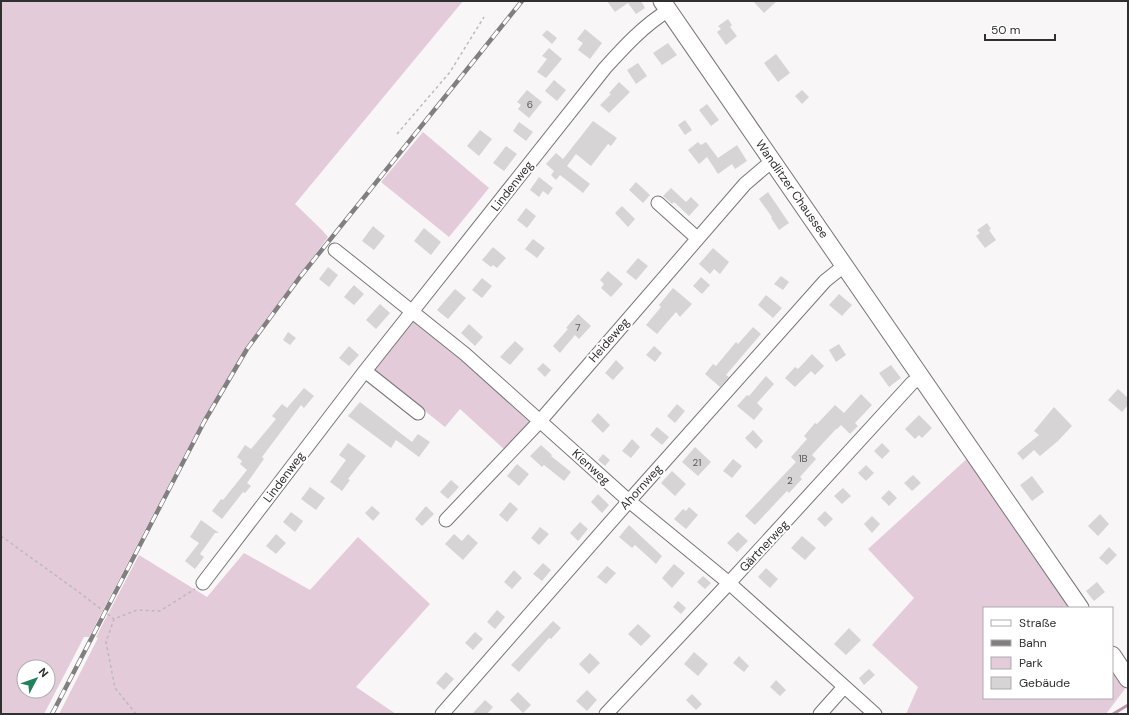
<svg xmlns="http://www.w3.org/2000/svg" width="1129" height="715" font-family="'DM Sans',sans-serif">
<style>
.green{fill:#e3cbd9;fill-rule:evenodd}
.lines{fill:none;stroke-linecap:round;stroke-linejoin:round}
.stream{stroke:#bb97ad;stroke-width:3}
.building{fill:#d7d4d6}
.minor-casing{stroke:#797678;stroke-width:15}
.major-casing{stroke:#797678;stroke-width:19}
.path{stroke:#bbb9ba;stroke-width:1.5;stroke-dasharray:3 3;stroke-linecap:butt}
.minor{stroke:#fff;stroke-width:13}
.major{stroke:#fff;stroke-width:17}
.rail-casing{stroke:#817f80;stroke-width:4.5}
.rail{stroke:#fff;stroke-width:3;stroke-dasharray:9;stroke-linecap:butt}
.labels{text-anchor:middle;stroke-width:4;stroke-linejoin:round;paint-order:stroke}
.number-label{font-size:10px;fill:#5a595a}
.street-label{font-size:12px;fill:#313031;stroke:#fff}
</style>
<rect width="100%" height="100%" fill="#f9f6f7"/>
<path class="green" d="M1,1H463L295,204L321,229L328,237L264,322L229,375L201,423L89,637H84L44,714H1ZM24,667H48V691H24Z
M423,132L489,188L449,237L381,182Z
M414,319L532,419L506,451L460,409L445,427L374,370Z
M970,456L1073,608H984V698H1112V664L1127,686L1106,714H906L918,687L872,645L914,598L868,549Z
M358,537L430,604L356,687L396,714H59L98,638L96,637L139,555L207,597L244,553L310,590Z"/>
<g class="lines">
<path class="stream" d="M1113,714L1128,705"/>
</g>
<path class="building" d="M607,1H641L645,8L636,14L628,3L615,12Z
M753,1H777L764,13Z
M728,19L732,25L730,27L737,36L726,45L717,32L721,29L718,26Z
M585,29L602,43L590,59L578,50L583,43L577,39Z
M547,30L557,38L552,44L542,35Z
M668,43L677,55L662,65L653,53Z
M549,48L562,59L546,78L537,72L547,59L542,56Z
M776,54L790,73L778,82L764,63Z
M638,63L647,76L636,84L627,70Z
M554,80L566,90L557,101L545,91Z
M619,82L630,92L609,113L600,105L611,94L609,93Z
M527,90L542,102L529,118L518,109L521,105L517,102Z
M802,90L809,97L802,104L795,96Z
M707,104L719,120L711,126L699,110Z
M685,120L692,130L685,135L678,125Z
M593,121L617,138L611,146L608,144L591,166L576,154L567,166L590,184L583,193L560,175L556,180L551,175L554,171L546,164L556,153L563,159Z
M519,122L533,132L526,141L513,131Z
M480,130L492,139L479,156L467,146Z
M698,142L701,145L706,142L718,158L737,145L747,161L735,169L732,164L718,174L707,157L699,164L688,150Z
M506,146L517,154L504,171L493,163Z
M539,177L553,188L548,195L543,191L539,197L530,190Z
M636,182L650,195L643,203L629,190Z
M671,188L686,202L691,197L699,205L689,216L674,202L672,204L663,196Z
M768,192L789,223L779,230L771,218L772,217L759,199Z
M622,206L635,219L628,227L615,213Z
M526,208L536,216L527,228L517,220Z
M987,223L991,229L989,230L996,240L985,248L976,236L980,233L977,230Z
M373,226L385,236L374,250L362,241Z
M424,228L441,242L431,255L414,241Z
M533,239L545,248L537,258L525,249Z
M493,247L506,258L497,268L493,265L491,267L482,260Z
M713,248L729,262L720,274L714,269L710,274L699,264Z
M638,258L648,266L636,280L626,272Z
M328,267L338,275L329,287L319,279Z
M608,271L623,284L611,297L601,288L604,284L600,280Z
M781,276L789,282L783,290L774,284Z
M701,277L710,285L702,294L693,286Z
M482,278L492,286L482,298L472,290Z
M354,285L364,294L354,305L344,297Z
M673,288L692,304L680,317L676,312L657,334L646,325L661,307L659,305Z
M455,289L466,298L448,319L437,310Z
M839,294L852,305L842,316L829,305Z
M766,295L782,308L773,318L758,305Z
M380,304L390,313L376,329L366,320Z
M578,314L591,326L579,339L575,335L560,353L553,346L568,329L566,328Z
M469,324L483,337L475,346L461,333Z
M753,327L761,334L726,375L729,377L720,387L705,374L713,364L716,366L736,342L738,344Z
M288,332L296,338L290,345L283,340Z
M515,341L524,349L510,365L500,357Z
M839,344L846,355L836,362L829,350Z
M349,346L359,355L349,366L339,358Z
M654,346L662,353L655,362L646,355Z
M812,354L824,366L815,375L811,371L795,387L785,378L795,367L798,369Z
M616,360L624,368L613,380L605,373Z
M543,363L551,370L545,377L537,369Z
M891,365L901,378L889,387L879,373Z
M766,376L774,384L757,403L763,409L754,420L737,406L747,395L749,396Z
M304,388L314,396L304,408L301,405L262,457L264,459L247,483L251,486L245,493L243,492L222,519L212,511L221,499L223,500L247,470L240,464L242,461L237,457L245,445L251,449L276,419L272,416L282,404L287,408Z
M1118,389L1128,398V405L1122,412L1108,400Z
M861,394L872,405L855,423L858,426L850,434L841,425L837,429H836L812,455L816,459L800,477L802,479L789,493L787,491L755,525L745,516L796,462L791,457L807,439L804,436L815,423L817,424L835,405L844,413Z
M360,402L412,442L418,434L430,442L419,457L396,440L391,448L348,416Z
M677,404L685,411L675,423L667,416Z
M1054,407L1072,426L1058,441L1040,456L1034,450L1023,460L1017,453L1039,435L1034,431Z
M598,413L610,425L603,433L591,421Z
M919,415L932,428L922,438L919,435L915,439L905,429Z
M657,427L669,437L662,445L650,435Z
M753,430L763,441L756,449L745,438Z
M632,439L640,447L631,458L622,451Z
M348,443L366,456L348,479L350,480L342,491L330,482L346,460L339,455Z
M882,443L890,451L882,459L874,451Z
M541,445L552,455L551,456L571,472L564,481L544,465L542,467L530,456Z
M695,447L711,462L698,476L682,462Z
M603,454L610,460L605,466L598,460Z
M733,459L742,466L732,478L723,471Z
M517,464L529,474L519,486L507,476Z
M866,465L874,473L866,481L858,473Z
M672,471L686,484L675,496L661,483Z
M913,475L921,483L912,491L904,483Z
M1032,476L1044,492L1032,501L1020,485Z
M451,480L459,487L448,499L440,492Z
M310,487L325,498L316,510L301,499Z
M843,488L851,496L842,504L834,496Z
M889,490L897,498L889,506L881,498Z
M598,494L609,505L602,513L591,502Z
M510,502L518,509L507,522L499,515Z
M372,506L380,513L373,521L365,513Z
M426,506L434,514L422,526L415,519Z
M689,507L698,515L686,529L674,519L683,509L686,511Z
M825,511L833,519L825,527L817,519Z
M291,512L303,521L295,532L283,522Z
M1100,514L1109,524L1098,536L1088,526Z
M872,516L880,524L872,533L864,524Z
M201,520L219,533H215L200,554L204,557L195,569L185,561L199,543L190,537Z
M580,522L588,529L578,541L570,533Z
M629,525L662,556L656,564L635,545L632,548L619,537Z
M540,527L549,534L539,545L531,538Z
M738,532L748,541L737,552L727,543Z
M276,534L286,543L276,554L266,546Z
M454,534L462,541L468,534L478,543L463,560L445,544Z
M802,536L816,548L805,560L791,548Z
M1109,547L1117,555L1107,565L1099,558Z
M543,563L551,570L542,581L533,574Z
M674,564L685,573L672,588L662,578Z
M607,566L616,573L606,584L597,577Z
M766,568L778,579L770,588L758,577Z
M514,570L522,578L512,589L504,582Z
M703,576L711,583L705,589L697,582Z
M1097,582L1105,592L1094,601L1086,591Z
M678,601L686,608L681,614L673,607Z
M497,610L505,617L495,629L487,622Z
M553,621L561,628L551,639L549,638L519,672L511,665Z
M638,624L651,636L641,646L628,634Z
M849,628L861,640L846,655L834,644Z
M475,632L483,639L473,650L465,643Z
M694,652L708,664L698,676L684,664Z
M590,653L600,663L589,674L579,664Z
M739,656L749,666L744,672L733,663Z
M869,669L875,675L864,685L859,678Z
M446,672L454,679L444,690L436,683Z
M776,680L786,690L780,696L770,687Z
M587,690L597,700L587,711L576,701Z
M518,692L531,705L523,713L510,700Z
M692,694L702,704L696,710L686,700Z
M485,700L493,707L487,714H472Z"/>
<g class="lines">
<defs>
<path id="minor" d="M658,203L697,238
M335,250L465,354L629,501L729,583L875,714
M365,371L418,413
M446,520L540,421L745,184L772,161
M203,583L365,371L605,68C624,47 644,25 669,10
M442,714L629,501L825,281L845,265
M606,714L729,583L912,383L921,377
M820,714L844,687"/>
<path id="major" d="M662,1L1080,608
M1112,655L1128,679"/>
</defs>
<use href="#minor" class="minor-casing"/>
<use href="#major" class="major-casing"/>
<path class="path" d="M397,134L450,72L484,17
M1,536L76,590L114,619
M136,714L115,688L106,642L114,619L137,610L160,611L195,589"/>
<use href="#minor" class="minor"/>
<use href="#major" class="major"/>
<defs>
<path id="rail" d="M52,714L204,422L247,349L300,277L522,1"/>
</defs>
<use href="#rail" class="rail-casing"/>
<use href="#rail" class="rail"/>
</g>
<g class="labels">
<g class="number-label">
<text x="530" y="108">6</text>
<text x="578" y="331">7</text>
<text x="803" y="462">1B</text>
<text x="697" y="466">21</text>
<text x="790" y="484">2</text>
</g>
<g class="street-label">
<text transform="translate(512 186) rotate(-52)" y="4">Lindenweg</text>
<text transform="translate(792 189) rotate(55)" y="4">Wandlitzer Chaussee</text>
<text transform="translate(609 340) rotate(-49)" y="4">Heideweg</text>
<text transform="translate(591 467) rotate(42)" y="4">Kienweg</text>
<text transform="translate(284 477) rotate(-53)" y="4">Lindenweg</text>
<text transform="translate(641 487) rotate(-48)" y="4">Ahornweg</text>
<text transform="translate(764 546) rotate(-47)" y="4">Gärtnerweg</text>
</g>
</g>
<rect width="1129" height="715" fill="none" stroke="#313031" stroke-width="4"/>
<rect x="983" y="607" width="130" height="92" fill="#ffffff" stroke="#adacad"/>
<rect x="991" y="620" width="20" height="6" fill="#ffffff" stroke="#adacad"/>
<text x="1019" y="627" font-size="12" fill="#313031">Straße</text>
<rect x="991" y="640" width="20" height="6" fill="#817f80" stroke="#adacad"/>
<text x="1019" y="647" font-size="12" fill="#313031">Bahn</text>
<rect x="991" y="657" width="20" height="12" fill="#e3cbd9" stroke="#adacad"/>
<text x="1019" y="667" font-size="12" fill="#313031">Park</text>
<rect x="991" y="677" width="20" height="12" fill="#d7d4d6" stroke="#adacad"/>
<text x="1019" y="687" font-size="12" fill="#313031">Gebäude</text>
<g transform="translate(36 679) rotate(49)"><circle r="19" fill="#ffffff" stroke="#adacad"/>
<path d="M0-3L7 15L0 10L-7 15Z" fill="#20825b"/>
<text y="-6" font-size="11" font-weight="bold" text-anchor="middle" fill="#313031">N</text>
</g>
<path d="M985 34v6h70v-6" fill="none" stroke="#313031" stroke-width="2"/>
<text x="991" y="34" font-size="12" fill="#313031" stroke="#ffffff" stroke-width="3" paint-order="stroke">50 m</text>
</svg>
